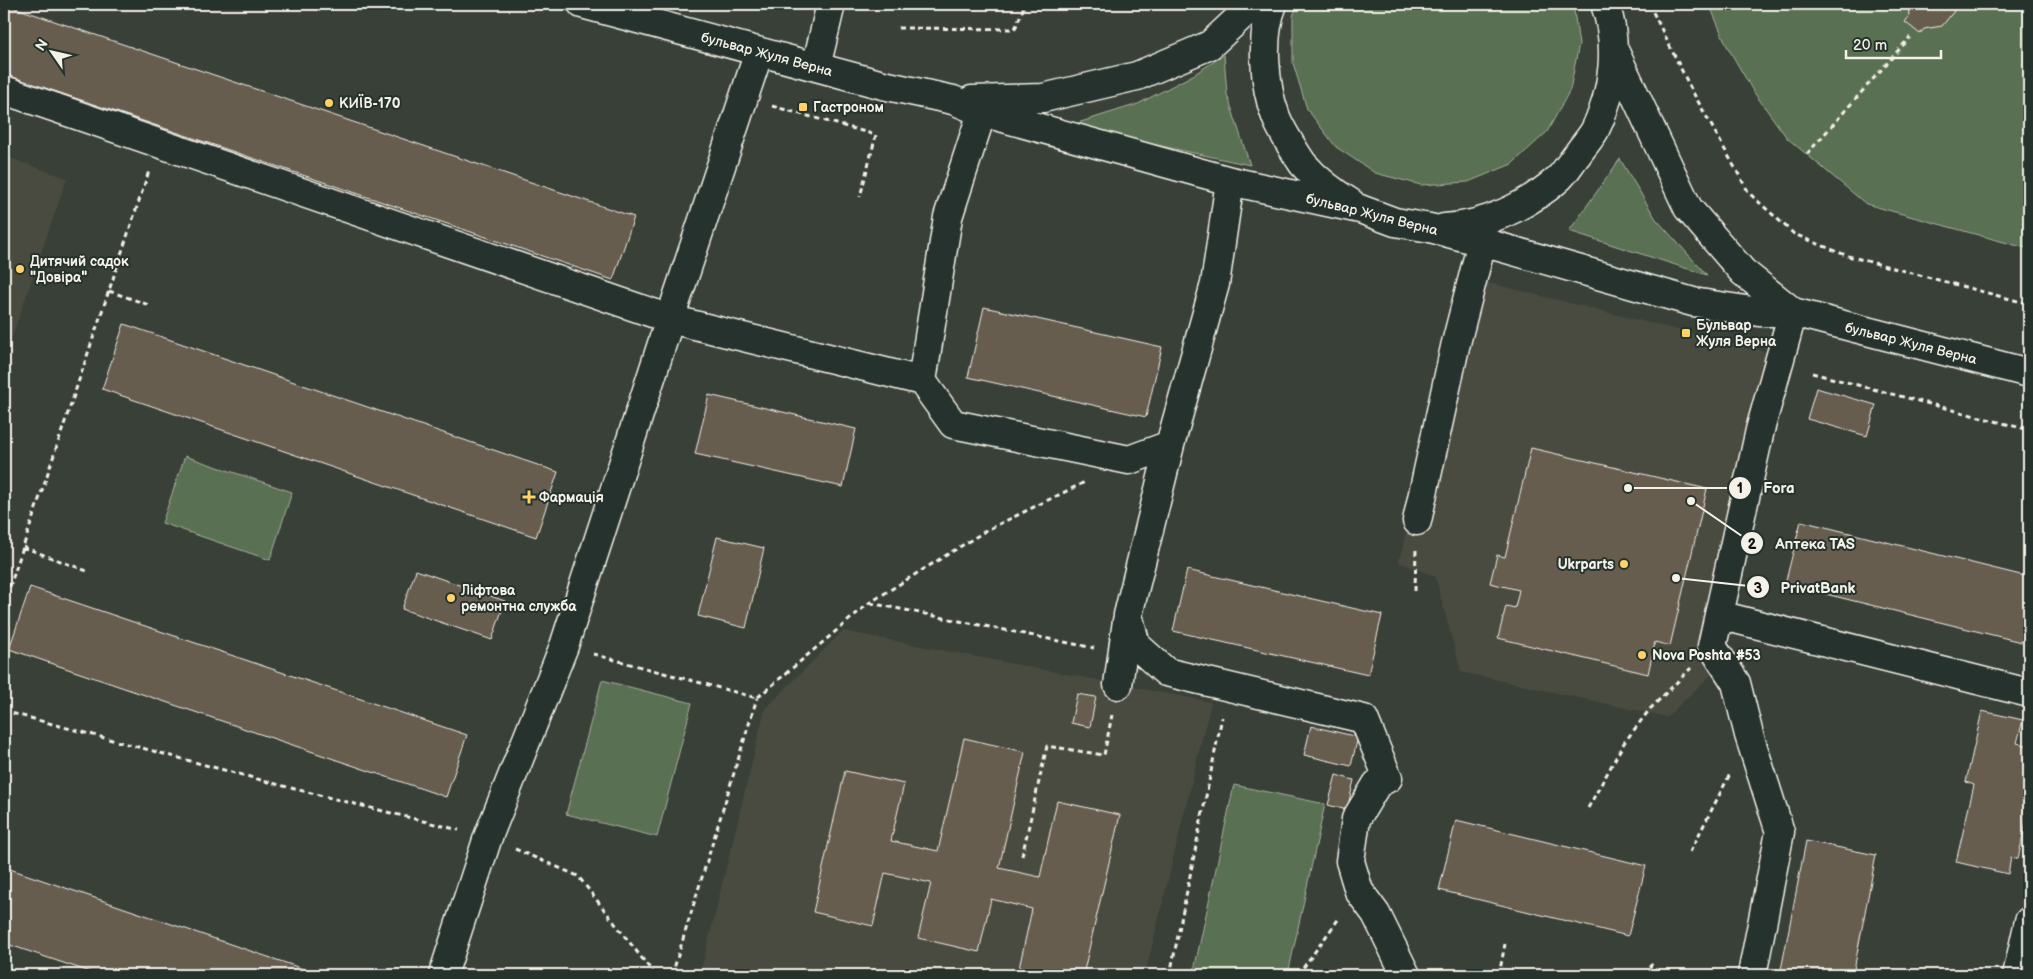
<svg xmlns="http://www.w3.org/2000/svg" width="2033" height="979" font-family="'Balsamiq Sans',sans-serif">
<style>
.built{fill:#494c41}
.green{fill:#5a6f53;stroke:#a7b09e}
.building{fill:#665d4f;stroke:#f4f1e8}
.lines{fill:none;stroke-linecap:round;stroke-linejoin:round}
.minor-casing{stroke:#f4f1e8;stroke-width:31}
.path{stroke:#f4f1e8;stroke-width:3;stroke-dasharray:5 4;stroke-linecap:butt}
.minor{stroke:#26332d;stroke-width:28}
.poi-dot{fill:#ffd166;stroke:#26332d;stroke-width:2}
.labels{text-anchor:middle;stroke-width:4;stroke-linejoin:round;paint-order:stroke}
.street-label{font-size:14px;fill:#f4f1e8;stroke:#26332d}
.poi-label{font-size:14px;font-weight:bold;fill:#f4f1e8;stroke:#26332d;text-anchor:start}
.leader{fill:none;stroke:#f4f1e8;stroke-width:2}
.callout-dot{fill:#f4f1e8;stroke:#26332d;stroke-width:2}
.mark-label{font-size:15px;text-anchor:middle;font-weight:bold;fill:#111}
.callout-label{font-size:15px;text-anchor:middle;font-weight:bold;fill:#f4f1e8;stroke:#26332d;stroke-width:4;stroke-linejoin:round;paint-order:stroke}
</style>
<rect width="100%" height="100%" fill="#394037"/>
<filter id="ink" filterUnits="userSpaceOnUse"><feTurbulence type="fractalNoise" baseFrequency=".02" numOctaves="2"/><feDisplacementMap in="SourceGraphic" scale="10" xChannelSelector="R" yChannelSelector="G"/><feConvolveMatrix kernelMatrix="1 2 1 2 8 2 1 2 1" color-interpolation-filters="sRGB"/></filter>
<g filter="url(#ink)">
<path class="built" d="M4,156L67,178L4,360Z
M1465,277L1791,358L1716,670L1667,717L1461,672L1435,576L1399,562Z
M843,631L1211,702L1145,975H700L765,709Z"/>
<path class="green" d="M1298,4H1573L1579,44L1570,90L1547,132L1512,164L1468,182L1421,185L1375,173L1336,147L1307,109L1293,63V16Z
M1709,4H2029V249L1866,204L1787,138L1753,91L1727,46Z
M1224,55L1227,94L1250,165L1068,126L1138,104L1193,75Z
M1620,159L1656,219L1707,275L1569,231Z
M185,456L292,492L270,560L162,523Z
M602,680L692,703L657,837L566,814Z
M1234,785L1325,804L1288,974L1285,975H1193Z"/>
<path class="building" d="M4,4L634,217L613,280L4,74Z
M1908,4H1953L1954,11L1942,26L1924,29L1920,34L1905,22L1909,17Z
M984,307L1162,347L1146,417L968,377Z
M124,324L558,472L536,537L102,389Z
M1816,388L1876,405L1867,436L1807,419Z
M709,395L856,429L843,487L695,454Z
M1531,448L1707,489L1670,646L1655,642L1648,674L1498,638L1506,606L1515,608L1519,590L1490,583L1497,555L1505,557Z
M1801,521L2029,577V644L1785,584Z
M717,537L764,548L746,628L698,616Z
M416,570L505,601L492,640L402,609Z
M1187,570L1382,615L1368,675L1173,631Z
M30,587L467,735L446,797L9,649Z
M1077,694L1096,697L1090,727L1071,723Z
M1982,711L2023,720L2017,743L2029,746V808L2018,859L2011,857L2008,874L1956,862L1974,785L1966,782Z
M1311,726L1358,737L1351,766L1304,755Z
M964,738L1025,752L999,868L1040,877L1057,801L1120,815L1083,975H1028L1018,973L1032,909L991,899L979,952L918,938L931,883L885,873L873,926L813,912L845,771L904,784L891,841L938,851Z
M1336,775L1354,780L1347,810L1328,805Z
M1456,820L1646,866L1628,936L1439,890Z
M1806,841L1876,855L1853,975H1780Z
M4,867L321,975H99L4,943Z"/>
<g class="lines">
<defs>
<path id="minor" d="M582,4L883,85L953,100L982,112L1230,181L1360,209L1395,222L1430,228L1482,242L1693,302L1759,312H1793L2029,373
M1273,4C1260,35 1264,86 1276,117C1280,128 1296,154 1303,164C1316,179 1334,193 1351,203
M1614,50L1688,208L1743,272L1793,312
M816,67L831,4
M4,90L670,319L759,52
M972,100L1043,98L1137,76L1210,45L1254,4
M982,112L948,217L922,381L953,424L1129,460L1170,445
M1230,181L1215,284L1170,445L1128,615L1136,645L1166,672L1364,719L1388,778L1377,784L1356,819L1350,861L1359,891L1376,914L1406,975
M1444,228C1485,226 1527,206 1558,179C1565,173 1571,162 1577,155C1582,147 1590,139 1595,130C1614,92 1619,44 1605,4
M1417,521L1455,347L1482,242
M1719,615L2029,693
M1118,685L1127,621
M443,975L488,837L564,646L670,319L922,381
M1752,975L1780,832L1749,735L1736,683L1712,646L1760,430L1793,312
M2017,975L2029,921"/>
</defs>
<use href="#minor" class="minor-casing"/>
<path class="path" d="M1649,4L1690,87L1749,193L1794,234L1848,256L2029,304
M898,28L1015,29L1025,4
M772,106L876,135L860,197
M1807,154L1910,37
M109,291L149,305
M1812,373L2029,430
M23,547L87,571
M1415,591L1416,549
M870,603L1094,648
M4,604L149,171
M593,654L757,698L869,603L987,530L1085,482
M4,711L291,788L459,830
M1588,808L1624,743L1650,709L1691,668
M515,849L578,876L655,975
M1690,852L1730,774
M1022,856L1047,746L1104,755L1112,715
M672,975L757,698
M1170,975L1222,717
M1298,975L1340,917
M1499,975L1505,944
M1644,975L1654,961"/>
<use href="#minor" class="minor"/>
</g>
</g>
<g class="poi-dot">
<circle cx="329" cy="103" r="5"/>
<rect x="798" y="102" width="10" height="10" rx="2.5"/>
<circle cx="20" cy="269" r="5"/>
<rect x="1681" y="328" width="10" height="10" rx="2.5"/>
<path d="M526.5 489.5h5v5h5v5h-5v5h-5v-5h-5v-5h5z"/>
<circle cx="1624" cy="564" r="5"/>
<circle cx="451" cy="598" r="5"/>
<circle cx="1642" cy="655" r="5"/>
</g>
<g class="labels">
<g class="street-label">
<text transform="translate(767 54) rotate(15)" y="5">бульвар Жуля Верна</text>
<text transform="translate(1372 214) rotate(14)" y="5">бульвар Жуля Верна</text>
<text transform="translate(1911 343) rotate(14)" y="5">бульвар Жуля Верна</text>
</g>
<g class="poi-label">
<text x="339" y="108">КИЇВ-170</text>
<text x="813" y="112">Гастроном</text>
<text x="30" y="266">Дитячий садок<tspan x="30" dy="16">"Довіра"</tspan></text>
<text x="1696" y="330">Бульвар<tspan x="1696" dy="16">Жуля Верна</tspan></text>
<text x="539" y="502">Фармація</text>
<text x="1614" y="569" text-anchor="end">Ukrparts</text>
<text x="461" y="595">Ліфтова<tspan x="461" dy="16">ремонтна служба</tspan></text>
<text x="1652" y="660">Nova Poshta #53</text>
</g>
</g>
<path class="leader" d="M1628 488L1740 488M1691 501L1752 543M1676 578L1758 587"/>
<g class="callout-dot">
<circle cx="1628" cy="488" r="5"/>
<circle cx="1691" cy="501" r="5"/>
<circle cx="1676" cy="578" r="5"/>
<circle cx="1740" cy="488" r="12"/>
<circle cx="1752" cy="543" r="12"/>
<circle cx="1758" cy="587" r="12"/>
</g>
<g class="mark-label">
<text x="1740" y="493">1</text>
<text x="1752" y="549">2</text>
<text x="1758" y="593">3</text>
</g>
<g class="callout-label">
<text x="1779" y="493">Fora</text>
<text x="1815" y="549">Аптека TAS</text>
<text x="1818" y="593">PrivatBank</text>
</g>
<rect width="2033" height="979" fill="none" stroke="#26332d" stroke-width="20"/>
<rect x="10" y="10" width="2013" height="959" fill="none" stroke="#f4f1e8" stroke-width="2" filter="url(#ink)"/>
<g transform="translate(52 52) rotate(304)" stroke="#26332d" stroke-width="4" paint-order="stroke">
<path d="M0-4L9 19L0 12L-9 19Z" fill="#f4f1e8"/>
<text y="-8" font-size="14" font-weight="bold" text-anchor="middle" fill="#f4f1e8">N</text>
</g>
<path d="M1846 50v8h95v-8" fill="none" stroke="#f4f1e8" stroke-width="2.5"/>
<text x="1853" y="50" font-size="15" fill="#f4f1e8" stroke="#26332d" stroke-width="4" paint-order="stroke">20 m</text>
</svg>
